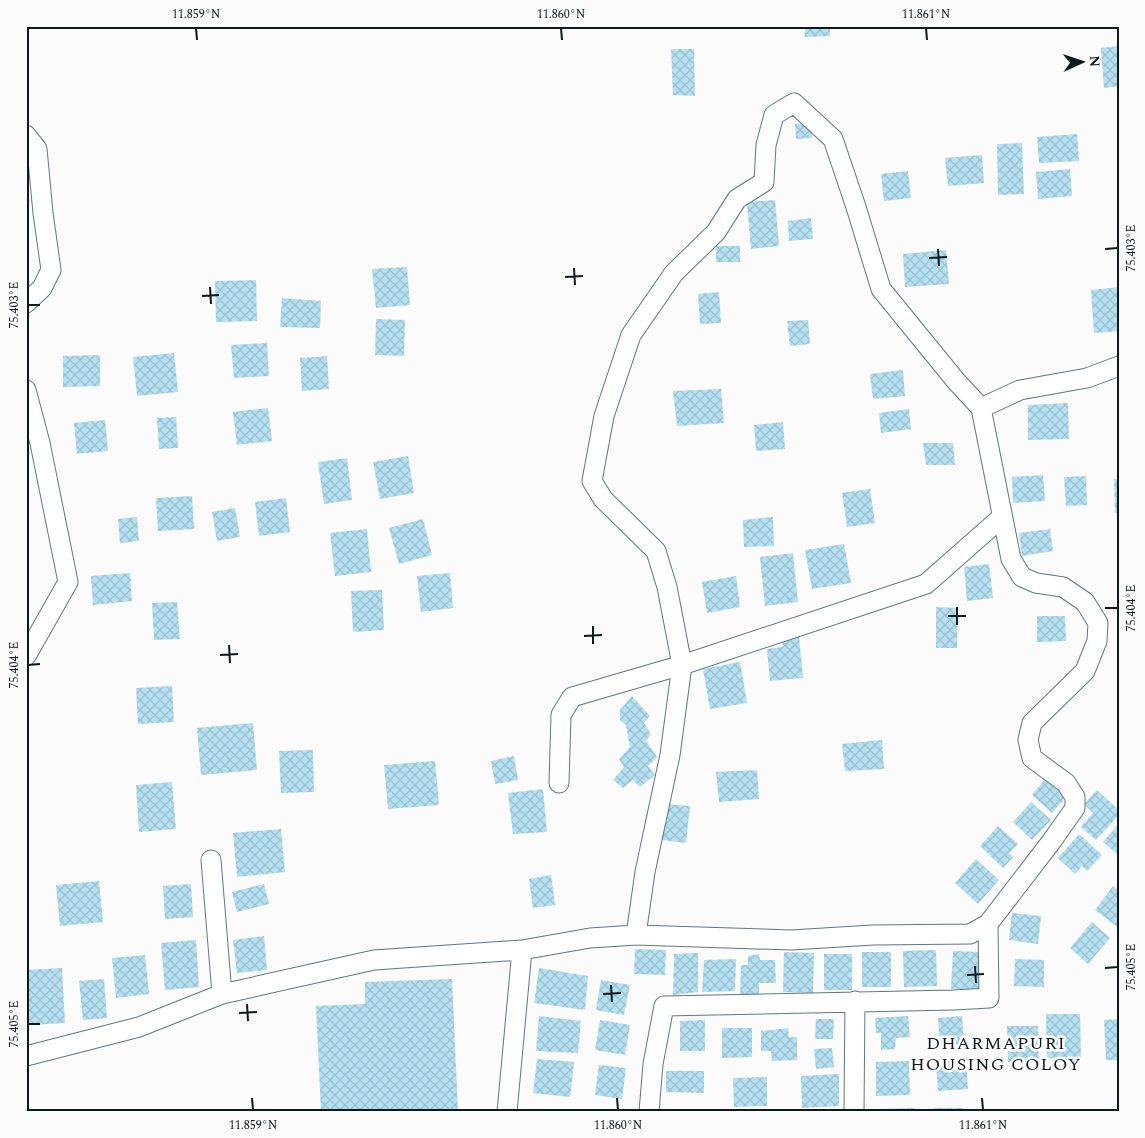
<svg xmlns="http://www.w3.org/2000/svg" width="1145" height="1138" font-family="Spectral,serif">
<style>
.building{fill:url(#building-cross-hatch)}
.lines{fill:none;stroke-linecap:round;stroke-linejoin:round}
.street-casing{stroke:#5c7884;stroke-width:21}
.street{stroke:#fff;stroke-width:19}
.ticks{fill:none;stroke:#0e191d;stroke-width:2}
.labels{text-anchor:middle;stroke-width:5;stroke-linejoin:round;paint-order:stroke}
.neighbourhood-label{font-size:18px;letter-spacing:1px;fill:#0e191d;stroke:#fbfbfb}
.neatline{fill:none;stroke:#0e191d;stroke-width:2}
.ticks-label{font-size:12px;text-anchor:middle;fill:#0e191d}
</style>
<defs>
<pattern id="building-cross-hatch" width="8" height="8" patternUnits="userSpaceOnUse" patternTransform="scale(1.25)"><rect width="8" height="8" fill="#b5e0f2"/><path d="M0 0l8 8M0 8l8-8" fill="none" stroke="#9ac0cf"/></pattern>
</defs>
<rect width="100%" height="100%" fill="#fbfbfb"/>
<path class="building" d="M805,26H830V36L805,37Z
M1119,46V86L1104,88L1101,48Z
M671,49H694L695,96L673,95Z
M811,123L812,138L796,139L795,124Z
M1077,134L1079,161L1039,163L1037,137Z
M1022,143L1024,194L998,195L997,144Z
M982,155L984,183L948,186L945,158Z
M1070,169L1072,196L1038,199L1036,172Z
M908,171L911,198L884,201L881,174Z
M775,200L779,246L751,249L747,202Z
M811,218L813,239L789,241L788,221Z
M716,246H740V262H716Z
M946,250L949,284L905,287L903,254Z
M407,267L410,305L376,308L372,269Z
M256,280L257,321L216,322L215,281Z
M1119,287V331L1094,333L1091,290Z
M719,292L721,323L700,324L698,294Z
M282,298L321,301L320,328L280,327Z
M376,319L405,320L404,356L375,355Z
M808,320L810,344L790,346L787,321Z
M267,343L269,376L234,378L231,345Z
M174,353L178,392L137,396L133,357Z
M100,355V386L63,387V356Z
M327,356L329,389L302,391L300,358Z
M903,370L905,396L873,399L870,374Z
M721,389L724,423L677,426L673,391Z
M1068,403L1069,439L1028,440V405Z
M268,408L272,441L237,445L233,412Z
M909,409L911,429L881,433L879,413Z
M176,417L178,448L159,449L157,418Z
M105,420L108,451L77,454L74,423Z
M783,422L785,449L756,451L754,425Z
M923,443H953L955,465H926Z
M408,456L414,493L380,499L373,462Z
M347,458L352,500L324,504L318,462Z
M1043,475L1045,501L1013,503L1012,477Z
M1086,476L1087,505L1066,506L1064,477Z
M1114,479H1119V513H1115Z
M870,489L875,523L847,527L842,493Z
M192,496L194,529L158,531L156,498Z
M286,498L290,532L259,536L255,502Z
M235,508L240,537L217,541L212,512Z
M137,517L139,541L120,543L118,519Z
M773,517L774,546L744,547L743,520Z
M423,519L432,555L399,564L389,528Z
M367,529L371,572L335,576L330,533Z
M1050,529L1053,551L1022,556L1019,533Z
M844,544L851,583L812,589L805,550Z
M793,553L798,602L765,606L760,557Z
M989,564L993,598L967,601L964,567Z
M130,573L132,601L93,605L91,576Z
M450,573L453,608L421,612L417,576Z
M736,576L740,607L707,613L702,582Z
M382,590L384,630L353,632L351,591Z
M177,602L180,639L154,640L152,603Z
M936,607L958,608L957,648H936Z
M1037,616H1065L1066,641L1037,642Z
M799,636L803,678L770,681L767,649L783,647L781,638Z
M740,662L747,703L710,709L703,669Z
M172,686L174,722L138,724L136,688Z
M632,696L650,716L644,723L651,734L646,741L657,757L648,766L655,775L640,787L633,780L623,788L613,780L624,767L619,759L630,747L626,725L620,720V710Z
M253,723L257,770L201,775L197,728Z
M882,740L884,769L845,771L842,744Z
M313,750L314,792L281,793L279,751Z
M514,756L518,780L495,784L491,761Z
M435,761L439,805L388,809L384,765Z
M757,770L759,799L719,802L716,772Z
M1045,779L1066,797L1052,813L1032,795Z
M172,782L176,829L139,832L136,785Z
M543,789L547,832L513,834L508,793Z
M1097,790L1119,810V815L1096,840L1081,827L1093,813L1084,804Z
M1031,802L1051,820L1032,840L1013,822Z
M666,804L690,806L686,843L662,840Z
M1119,823V852L1117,854L1103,842Z
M998,826L1018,844L1009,853L1013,857L1003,868L980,846Z
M281,829L285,872L237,877L233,833Z
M1079,834L1102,855L1087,871L1082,866L1075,874L1058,858Z
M976,859L999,880L978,904L955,883Z
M551,875L555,905L533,908L529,879Z
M99,881L103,922L60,926L56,885Z
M191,884L193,917L165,919L163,886Z
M264,884L269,904L237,912L232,892Z
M1113,886L1119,890V928L1095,910Z
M1012,913L1041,916L1038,944L1009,940Z
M1092,922L1110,938L1088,964L1070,948Z
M264,936L267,970L237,973L233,940Z
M196,940L199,987L165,990L161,943Z
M635,949L666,950L665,975L634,974Z
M936,950L937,986L904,987L903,951Z
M953,951L981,952L979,991L951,989Z
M784,952L814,953L813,993L783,992Z
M862,952H891V987H862Z
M698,953V992L673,995L674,954Z
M759,954L760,960H775L776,983H759V996L740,997L741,965H748V956Z
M824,954H852V990H824Z
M145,955L149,994L116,998L112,958Z
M736,959L735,991L702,992L704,960Z
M1015,959L1044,960V987L1014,986Z
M62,968L65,1023L29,1025L26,970Z
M539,968L588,976L585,1010L534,1003Z
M104,979L107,1018L83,1020L79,981Z
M452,979L458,1112H321L316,1006L365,1004V982Z
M601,980L630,985L624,1015L596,1010Z
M1046,1014H1080L1081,1057L1047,1058Z
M539,1016L581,1021L578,1053L536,1051Z
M908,1016L910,1037L896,1038L895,1049L881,1050V1033H876L875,1018Z
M962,1016L964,1044L940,1046L938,1018Z
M816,1019H834L833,1039H815Z
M1119,1019V1060H1106L1104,1020Z
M600,1020L630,1025L625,1055L595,1050Z
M705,1020V1051H680V1021Z
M1007,1026H1038L1039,1061L1008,1062Z
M722,1028H752V1057L722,1058Z
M788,1028L789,1037H797V1060L772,1061L771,1051H761V1031Z
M832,1048L834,1067L816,1069L814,1049Z
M537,1059L574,1062L570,1097L533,1093Z
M966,1060L968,1089L938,1091L936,1062Z
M909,1061L910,1095L876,1096V1062Z
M599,1065L626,1068L622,1099L595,1095Z
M666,1071H704V1093L666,1092Z
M839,1074V1106L802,1108L801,1076Z
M767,1077V1106L734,1107L733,1078Z
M915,1108V1112H876V1109Z
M933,1108H963V1112H933Z"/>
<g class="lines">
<defs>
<path id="street" d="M26,135L37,149L43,213L51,270L42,288L26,303
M26,390L40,443L68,582L26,656
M981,408L1020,390L1087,378L1119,366
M559,783L561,715L572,697L682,665L926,584L1002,517
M211,860L222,994
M522,950L590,938L636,935L791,940L873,935L970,934L988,924L1051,842L1075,808V797L1066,783L1032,758L1028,740L1032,723L1085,671L1097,641L1098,623L1085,602L1063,587L1036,583L1022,577L1011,559L981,408L956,381L881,289L856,207L833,139L794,103L774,115L766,145L764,182L737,199L716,232L674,273L631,335L604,416L592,481L603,499L656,551L667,587L682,665L670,755L645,872L636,935
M26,1056L139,1027L222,994L374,960L522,950L507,1112
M649,1112L653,1064L664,1006L954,1000L989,998L988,924
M854,1112L855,1001"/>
</defs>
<use href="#street" class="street-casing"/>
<use href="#street" class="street"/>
</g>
<path class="ticks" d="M196,28L197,40M561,28L562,40M926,28L927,40M938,249L939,266M1105,249L1118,248M929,258L947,257M574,268L575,285M565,277L583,276M210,287L211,304M202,296L219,295M28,305H40M957,607V625M1105,608H1118M948,616H966M593,626V644M584,636L602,635M229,645L230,663M220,655L238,654M28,665L40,664M975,966L976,983M1105,968L1118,967M967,975L984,974M611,985L612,1002M603,994L621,993M247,1004L248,1021M239,1013L257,1012M28,1024H40M252,1098L253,1110M617,1098L618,1110M982,1098L983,1110"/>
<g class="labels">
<g class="neighbourhood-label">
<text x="996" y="1049">DHARMAPURI<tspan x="996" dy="21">HOUSING COLOY</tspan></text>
</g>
</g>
<rect width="1145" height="1138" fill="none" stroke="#fbfbfb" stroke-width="55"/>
<g transform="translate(1082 62) rotate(87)" stroke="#fbfbfb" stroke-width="4" paint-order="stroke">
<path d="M0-4L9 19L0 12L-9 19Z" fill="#0e191d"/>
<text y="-8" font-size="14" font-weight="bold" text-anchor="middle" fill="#0e191d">N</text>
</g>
<rect x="28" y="28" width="1090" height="1082" class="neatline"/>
<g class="ticks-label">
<text x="196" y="18">11.859°N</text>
<text x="561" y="18">11.860°N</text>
<text x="926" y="18">11.861°N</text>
<text transform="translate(1131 248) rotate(-90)" y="4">75.403°E</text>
<text transform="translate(14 305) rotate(-90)" y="4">75.403°E</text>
<text transform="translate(1131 608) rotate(-90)" y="4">75.404°E</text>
<text transform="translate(14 665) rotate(-90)" y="4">75.404°E</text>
<text transform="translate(1131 967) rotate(-90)" y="4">75.405°E</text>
<text transform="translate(14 1024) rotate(-90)" y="4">75.405°E</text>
<text x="253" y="1129">11.859°N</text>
<text x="618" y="1129">11.860°N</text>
<text x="983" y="1129">11.861°N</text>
</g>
</svg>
